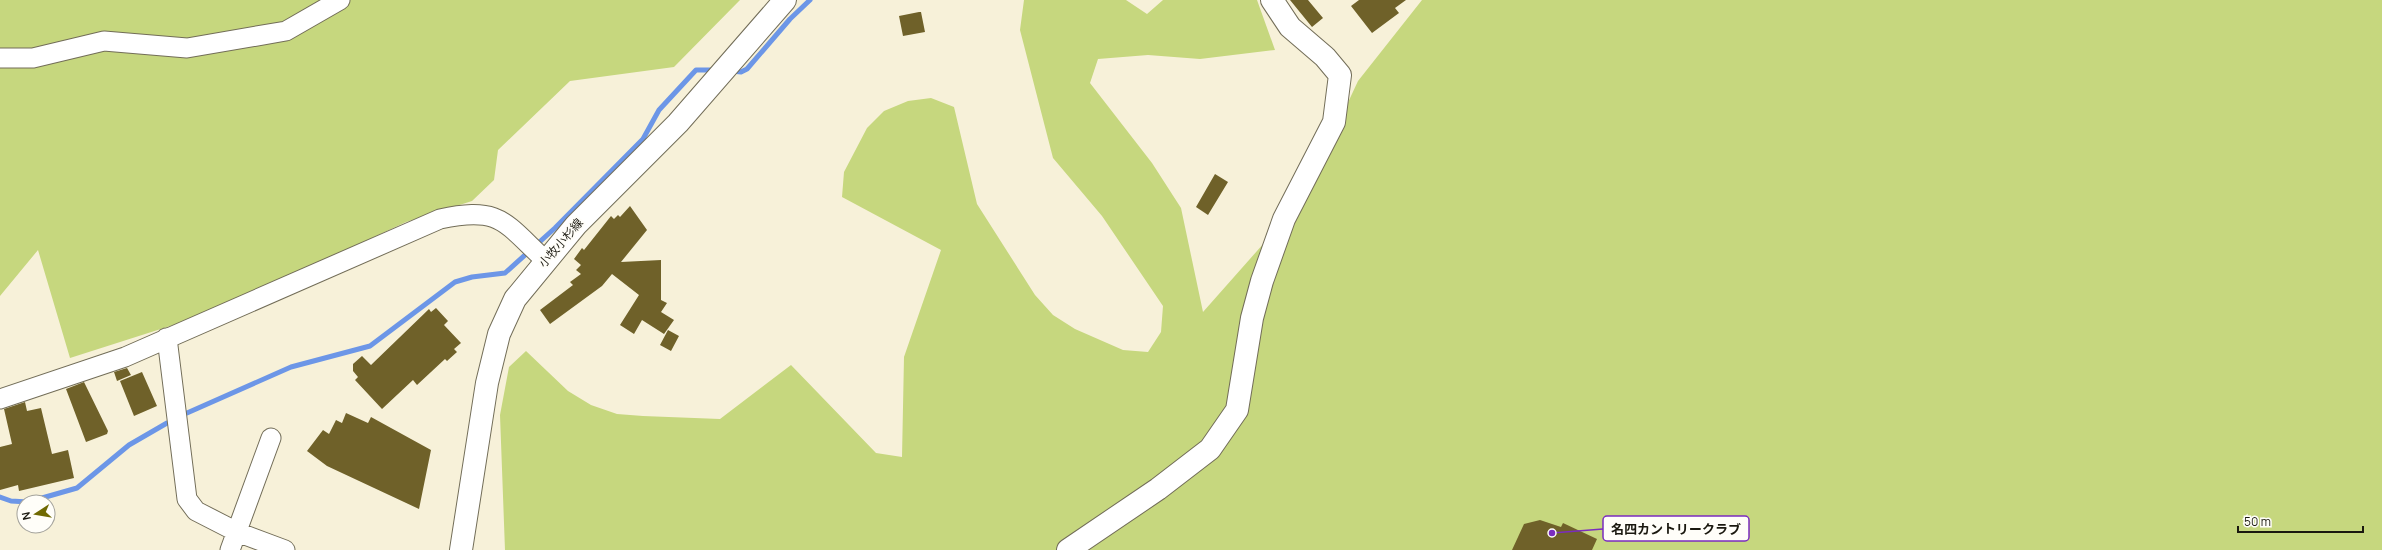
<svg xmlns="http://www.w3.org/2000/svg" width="2382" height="550" font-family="Manrope,'Noto Sans JP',sans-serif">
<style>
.green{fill:#c6d77e}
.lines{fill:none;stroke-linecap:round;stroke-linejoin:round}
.stream{stroke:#6c96e7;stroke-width:5}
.building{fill:#6f6129}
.minor-casing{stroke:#726d58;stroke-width:21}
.tertiary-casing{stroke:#726d58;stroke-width:24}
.secondary-casing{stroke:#726d58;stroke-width:24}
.minor{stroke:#fff;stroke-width:19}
.tertiary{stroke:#fff;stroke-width:22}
.secondary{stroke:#fff;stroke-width:22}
.labels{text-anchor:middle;stroke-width:4;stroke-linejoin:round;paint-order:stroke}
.street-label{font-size:12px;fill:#1a180f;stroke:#fffef9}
.leader{fill:none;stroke:#7b2cbf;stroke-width:1.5}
.callout-dot{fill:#7b2cbf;stroke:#fffef9;stroke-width:1.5}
.callout{fill:#fffef9;stroke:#7b2cbf;stroke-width:1.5}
.callout-label{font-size:13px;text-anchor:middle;font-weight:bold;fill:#1a180f}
</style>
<rect width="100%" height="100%" fill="#f7f1d9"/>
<path class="green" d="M0,0H740L674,67L570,81L498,150L494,180L472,201L406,222L214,312L70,358L38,250L0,296Z
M1024,0H1126L1147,14L1163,0H1257L1275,50L1200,59L1148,55L1098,59L1090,83L1152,163L1181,208L1203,312L1303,199L1358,81L1422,0H2382V550H505L500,415L509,367L526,351L568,391L591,405L617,414L643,416L720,419L791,365L876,453L902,457L904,357L941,250L842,197L844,172L867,128L884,111L908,101L931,98L954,107L977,204L1035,295L1053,315L1075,329L1123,350L1148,352L1161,332L1163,306L1102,216L1053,158L1020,30Z"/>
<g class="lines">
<path class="stream" d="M732,71L741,72L747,69L790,19L810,0
M187,413L291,367L370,346L455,282L472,277L505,273L555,228L643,139L659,110L696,70H716
M0,497L11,501L28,502
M28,502L77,488L129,445L167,423"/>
</g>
<path class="building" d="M1290,0H1308L1323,18L1312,27Z
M1359,0H1406L1395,8L1399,13L1372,33L1351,6Z
M919,12H921L925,32L903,36L899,16Z
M1215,174L1228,182L1208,215L1196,207Z
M630,206L647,230L621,262L661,260V300L667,303L661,312L674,320L664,334L642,320L634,334L620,325L639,295L612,274L602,286L550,324L540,310L573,285L570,282L581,274L576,270L581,265L574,259L582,248L584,250L611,216L614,219L618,215L620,217Z
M436,308L448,321L444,325L461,343L454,349L457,352L447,361L445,359L417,385L413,380L382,409L355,380L358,377L353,371V364L362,356L371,365L429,309L431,312Z
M668,330L679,336L671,351L660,345Z
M127,368L131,375L117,381L114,372Z
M142,372L157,406L134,416L120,381Z
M84,382L108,431L107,434L86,442L66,389Z
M25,402L27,411L41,408L52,454L68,450L74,478L19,491L18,485L0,490V447L12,444L4,409Z
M346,413L368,423L371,417L431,450L419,509L327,466L307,451L323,430L329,434L336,420L342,423Z
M1540,520L1561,527L1563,523L1597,539L1592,550H1512L1524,524Z"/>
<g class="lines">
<defs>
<path id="minor" d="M0,58H33L104,41L187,48L286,31L340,0
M166,338L168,346L187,499L196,511L237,532L285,550
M0,399L125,357L440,219C500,206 504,222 545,260
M230,550L271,438"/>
<path id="tertiary" d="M1068,550L1158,489L1210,449L1237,410L1252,318L1262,281L1284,219L1334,122L1340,75L1325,57L1290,27L1272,0"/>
<path id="secondary" d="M461,550L487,383L499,334L515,299L576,225L678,123L785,0"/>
</defs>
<use href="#minor" class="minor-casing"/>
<use href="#tertiary" class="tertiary-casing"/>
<use href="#secondary" class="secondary-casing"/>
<use href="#minor" class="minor"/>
<use href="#tertiary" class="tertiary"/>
<use href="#secondary" class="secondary"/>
</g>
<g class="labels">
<g class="street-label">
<text transform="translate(561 243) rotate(-49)" y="4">小牧小杉線</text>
</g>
</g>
<path class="leader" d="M1552 533L1603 529"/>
<circle class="callout-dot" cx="1552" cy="533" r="4"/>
<rect class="callout" x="1603" y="516" width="146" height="25" rx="4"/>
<g class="callout-label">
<text x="1676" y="534">名四カントリークラブ</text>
</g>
<g transform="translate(36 514) rotate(258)"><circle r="19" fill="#fffef9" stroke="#a3a29b"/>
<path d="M0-3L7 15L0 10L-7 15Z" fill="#6f6901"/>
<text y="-6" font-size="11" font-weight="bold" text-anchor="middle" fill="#1a180f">N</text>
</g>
<path d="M2238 526v6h125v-6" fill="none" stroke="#1a180f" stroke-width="2"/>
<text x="2244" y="526" font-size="12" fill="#1a180f" stroke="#fffef9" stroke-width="3" paint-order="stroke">50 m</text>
</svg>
